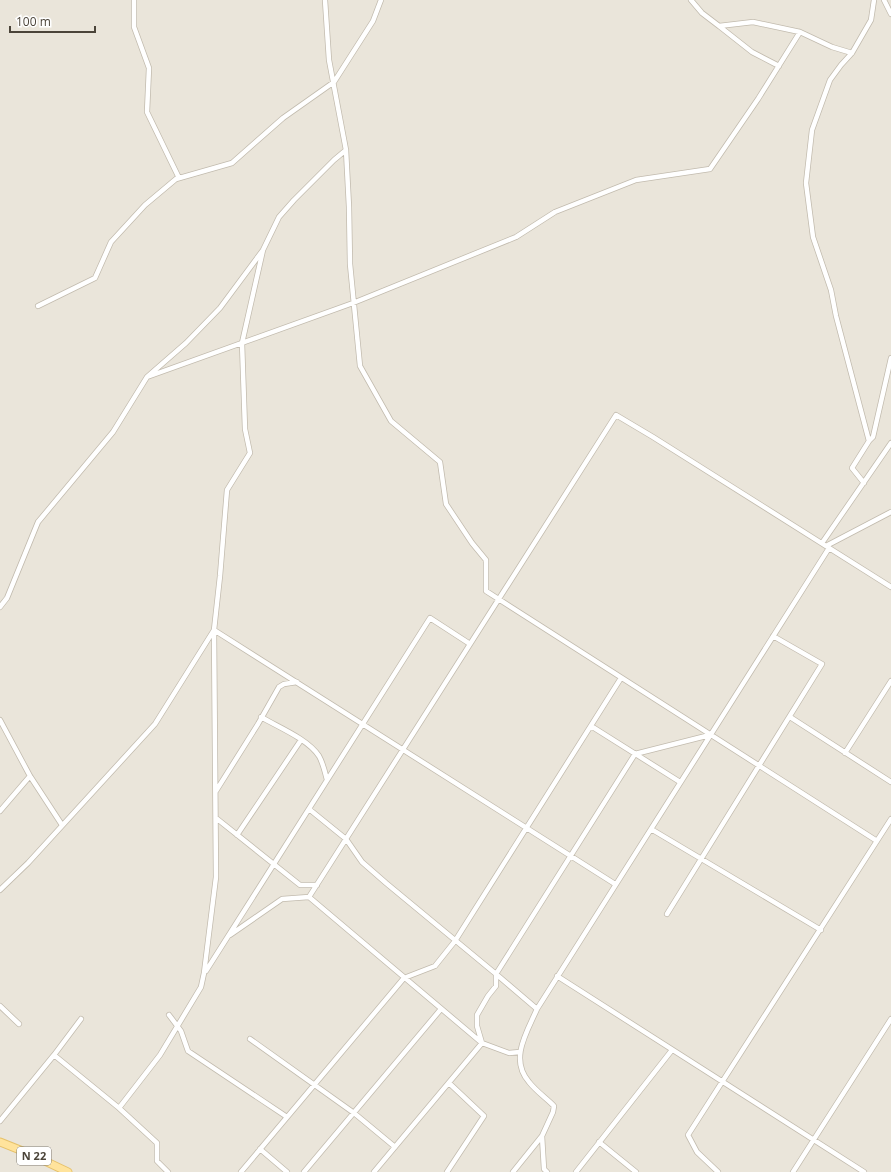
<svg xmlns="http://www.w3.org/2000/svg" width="891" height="1172" font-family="'Open Sans',sans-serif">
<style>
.residential{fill:#eae5da}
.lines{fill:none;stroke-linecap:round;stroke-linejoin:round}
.minor-casing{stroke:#c2bbae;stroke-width:6}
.primary-casing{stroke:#e6c16a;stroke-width:9}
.minor{stroke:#fff;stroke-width:4.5}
.primary{stroke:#ffe39c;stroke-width:7}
.labels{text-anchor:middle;stroke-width:4;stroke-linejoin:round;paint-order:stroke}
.shield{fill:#fff;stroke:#817c74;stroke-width:1}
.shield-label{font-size:11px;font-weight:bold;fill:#4b4439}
</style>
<rect width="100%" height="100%" fill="#f6f3ec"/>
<path class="residential" d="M0,0H891V1172H0Z"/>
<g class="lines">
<defs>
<path id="minor" d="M134,0V27L149,68L147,112L179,178
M325,0L329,60L346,150L349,207L350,264L360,366L391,421L440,462L446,504L472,543L486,560V591L877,841
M691,0L702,13L719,26L753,22L800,32L832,47L852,53
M884,0L891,14
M719,26L752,52L779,66
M38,306L95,278L111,242L145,205L176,179L232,163L283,118L334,82L373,21L381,0
M147,377L353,303L516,237L555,212L636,180L710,169L758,99L800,32
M869,441L836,316L831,290L813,237L806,183L812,130L830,80L841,65L852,53L871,20L874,0
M864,483L852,468L869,441L873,437L891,358
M822,543L891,443
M826,546L891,512
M0,607L7,598L38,522L113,432L147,377L186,343L220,308L263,250L279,217L294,200L334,160L346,150
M261,717C278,727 308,739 319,756C323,763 325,772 327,780
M790,717L891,782
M0,720L30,776L62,825
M591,726L680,782
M845,753L891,681
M216,791L258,724L279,687L284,684L297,682
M309,809L346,839L362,862L386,883L496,974L537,1009
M0,811L30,776
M216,818L300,885H317
M651,829L821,930
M237,835L301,740
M0,890L28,863L155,724L214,630L615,884
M309,897L616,415L653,437L891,587
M667,914L822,664L773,636
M230,935L282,899L309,897L482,1043L509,1053L520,1052
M206,971L430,618L470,644
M557,976L864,1172
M0,1006L19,1024
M169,1015L181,1031L188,1051L287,1117
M250,1039L354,1113L395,1147
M482,1043L477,1026V1015L488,996L496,986V974L635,754L710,735
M54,1055L119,1108L157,1143V1161L168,1172
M119,1108L160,1055L201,987L204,973L216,877L214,630L220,576L227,490L250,453L245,429L242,343L263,250
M0,1121L54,1055L81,1019
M599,1142L636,1172
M260,1149L287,1172
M241,1172L404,978L435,966L455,941L621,678
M304,1172L441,1009
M374,1172L482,1043
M447,1172L484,1116L449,1083
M513,1172L542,1136
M547,1172L544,1169L542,1136L553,1112L554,1106C546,1098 536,1091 529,1082C509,1059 527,1032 537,1009L829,548
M576,1172L672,1050
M718,1172L697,1152L688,1135L891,819
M793,1172L891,1019"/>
<path id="primary" d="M0,1142L30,1154L68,1172"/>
</defs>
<use href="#minor" class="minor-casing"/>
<use href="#primary" class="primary-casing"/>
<use href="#minor" class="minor"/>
<use href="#primary" class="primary"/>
</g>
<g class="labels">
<rect class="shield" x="17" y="1147" width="34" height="18" rx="3"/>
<g class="shield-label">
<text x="34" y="1160">N 22</text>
</g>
</g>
<path d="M10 26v6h85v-6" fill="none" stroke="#4b4439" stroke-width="2"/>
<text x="16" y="26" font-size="12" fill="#4b4439" stroke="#ffffff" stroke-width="3" paint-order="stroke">100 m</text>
</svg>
